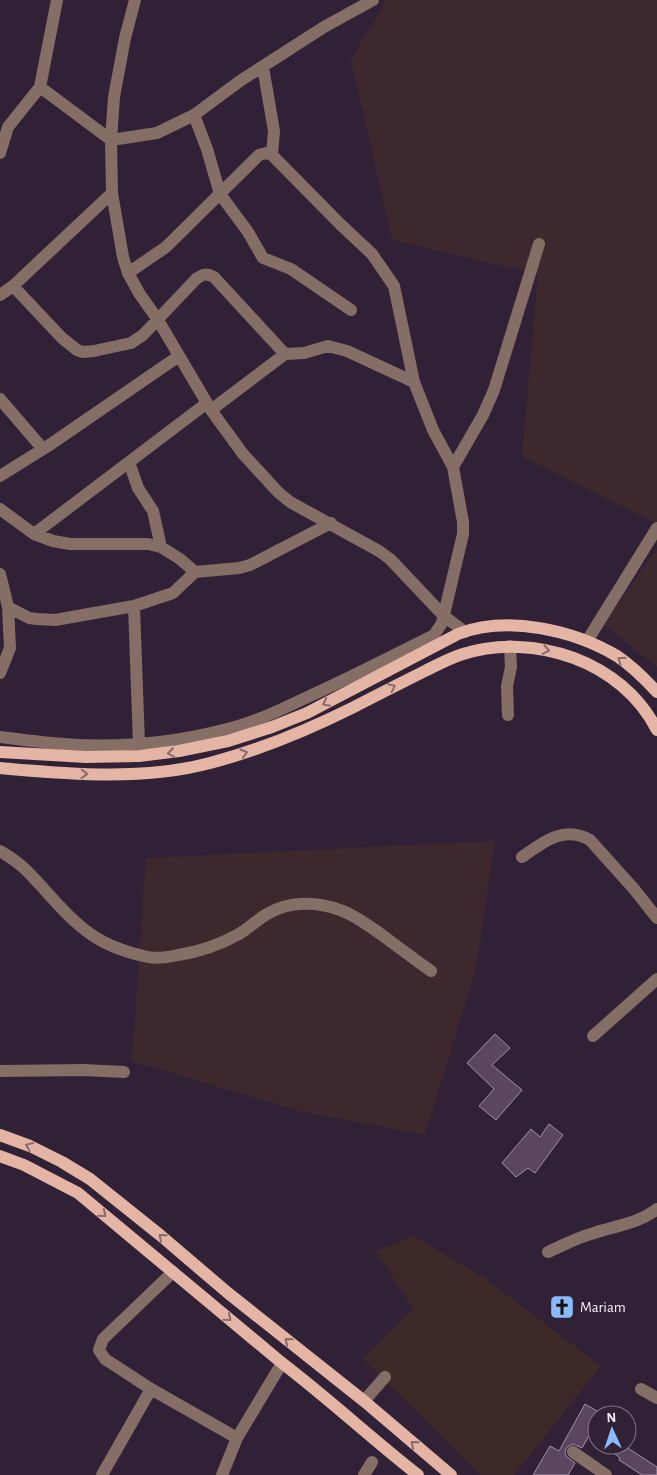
<svg xmlns="http://www.w3.org/2000/svg" width="657" height="1475" font-family="'Alegreya Sans',sans-serif">
<style>
.commercial{fill:#3d2a28}
.industrial{fill:#3d292d}
.building{fill:#5a475f;stroke:#a38ea9}
.lines{fill:none;stroke-linecap:round;stroke-linejoin:round}
.minor{stroke:#856e66;stroke-width:12}
.major{stroke:#e4b4a4;stroke-width:12}
.oneway{stroke:#8a6a6e}
.labels{text-anchor:middle;stroke-width:4;stroke-linejoin:round;paint-order:stroke}
.poi-label{font-size:15px;fill:#faeffe;stroke:#312137;text-anchor:start}
</style>
<rect width="100%" height="100%" fill="#312137"/>
<path class="commercial" d="M414,1236L486,1279L601,1366L514,1475H480L363,1359L413,1309L376,1251Z"/>
<path class="industrial" d="M386,0H657V524L522,457L538,274L392,240L351,60Z
M657,550V667L604,625L654,552Z
M495,841L476,969L425,1135L299,1111L132,1061L146,858Z"/>
<path class="building" d="M495,1034L510,1048L492,1065L522,1090L496,1120L479,1106L494,1089L467,1063Z
M549,1124L563,1135L535,1173L528,1168L516,1177L502,1163L531,1129L540,1137Z
M585,1404L597,1411V1440L590,1434L582,1448L573,1444L567,1447L565,1452L566,1456L575,1463L568,1475H533L550,1446L559,1451Z
M604,1445H623L657,1467V1475H642L619,1460L620,1458Z"/>
<g class="lines">
<path class="minor" d="M135,0L125,38L114,97L111,140L112,193L123,257L128,273L139,293L158,320L211,410L243,454L278,492L290,502L379,551L390,559L444,616L465,632
M263,67L274,131L272,155
M40,87L111,140L157,133L194,115L240,81L324,27L373,0
M194,115L207,149L220,194L248,232L263,258L291,269L351,310
M0,153L8,127L40,87L57,0
M128,273L166,247L259,155L266,153L272,155L340,224L372,254L394,286L414,382
M13,286L62,338L77,350L83,352L94,351L131,343L143,335L196,279C203,274 206,273 214,277L285,354
M0,295L13,286L112,193
M0,399L43,449
M129,462L138,488L153,511L161,547
M453,467L483,415L494,390L539,244
M0,476L48,446L179,356
M0,509L34,534L53,541L70,544H148L161,547L180,559L195,572
M34,534L207,403
M0,574L8,607L10,648L0,673
M134,606L139,744
M8,607L29,618L37,619L55,620L134,606L173,593L195,572L239,568L250,565L331,523
M587,641L657,528
M508,715L507,686L511,667L510,646
M0,737C26,740 53,744 79,745C127,747 176,742 223,730C254,723 285,708 314,694C355,675 394,655 434,635L442,623L463,534V522L453,467L433,430L414,382L347,351L328,346L304,353L285,354L211,410
M0,851C10,857 19,863 27,871C48,892 67,918 92,935C108,946 129,953 148,957C158,959 169,957 178,955C199,952 221,944 239,934C249,928 257,920 267,914C289,901 316,901 340,910C355,915 369,926 382,935C398,947 414,959 431,971
M522,857C543,842 564,825 590,840L634,889L657,918
M593,1036L657,979
M0,1071L83,1070L124,1072
M548,1252C562,1246 576,1238 591,1234C613,1226 638,1224 657,1209
M173,1272L103,1339L99,1350L105,1359L151,1389L237,1438
M641,1389L657,1398
M364,1401L385,1377
M573,1452L606,1475
M102,1475L151,1389
M222,1475L237,1438L282,1363
M364,1475L372,1462"/>
<path class="major" d="M0,752L86,757L139,756L179,751L228,741L272,727L307,713L458,634C508,615 573,630 617,656C632,666 645,679 657,692
M0,768C69,774 143,781 210,763C260,750 308,730 354,707C377,695 401,683 425,671C437,665 450,658 463,654C534,632 622,661 657,730
M0,1135L30,1146L62,1162L90,1179L160,1235L228,1293L364,1401L451,1475
M0,1156L24,1165L78,1193L282,1363C329,1399 372,1439 418,1475"/>
</g>
<defs><path id="oneway-chevron" d="M-2-3.5L2.5 0L-2 3.5" fill="none" stroke-width="1.6" stroke-linecap="round" stroke-linejoin="round" transform="scale(1.25)"/></defs>
<g class="oneway">
<use href="#oneway-chevron" transform="translate(546 650) rotate(11)"/>
<use href="#oneway-chevron" transform="translate(621 660) rotate(-145)"/>
<use href="#oneway-chevron" transform="translate(392 687) rotate(-26)"/>
<use href="#oneway-chevron" transform="translate(326 703) rotate(153)"/>
<use href="#oneway-chevron" transform="translate(171 753) rotate(172)"/>
<use href="#oneway-chevron" transform="translate(244 753) rotate(-17)"/>
<use href="#oneway-chevron" transform="translate(84 774) rotate(2)"/>
<use href="#oneway-chevron" transform="translate(29 1146) rotate(-156)"/>
<use href="#oneway-chevron" transform="translate(103 1214) rotate(40)"/>
<use href="#oneway-chevron" transform="translate(162 1237) rotate(-140)"/>
<use href="#oneway-chevron" transform="translate(228 1318) rotate(40)"/>
<use href="#oneway-chevron" transform="translate(288 1341) rotate(-141)"/>
<use href="#oneway-chevron" transform="translate(414 1444) rotate(-140)"/>
</g>
<defs>
<symbol id="church-square" viewBox="-11 -11 22 22"><rect x="-9" y="-9" width="18" height="18" rx="4" fill="#8bbafc" stroke="#312137"/><path d="M-1.2-6h2.4v3.5h3.3v2.4h-3.3V6h-2.4V-.1h-3.3v-2.4h3.3Z" fill="#111"/></symbol>
</defs>
<g fill-rule="evenodd">
<use href="#church-square" x="548" y="1293" width="28" height="28"/>
</g>
<g class="labels">
<g class="poi-label">
<text x="580" y="1312">Mariam</text>
</g>
</g>
<g transform="translate(612 1430) rotate(357)"><circle r="24" fill="#312137" stroke="#817387"/>
<path d="M0-4L9 19L0 12L-9 19Z" fill="#8bbafc"/>
<text y="-8" font-size="14" font-weight="bold" text-anchor="middle" fill="#faeffe">N</text>
</g>
</svg>
